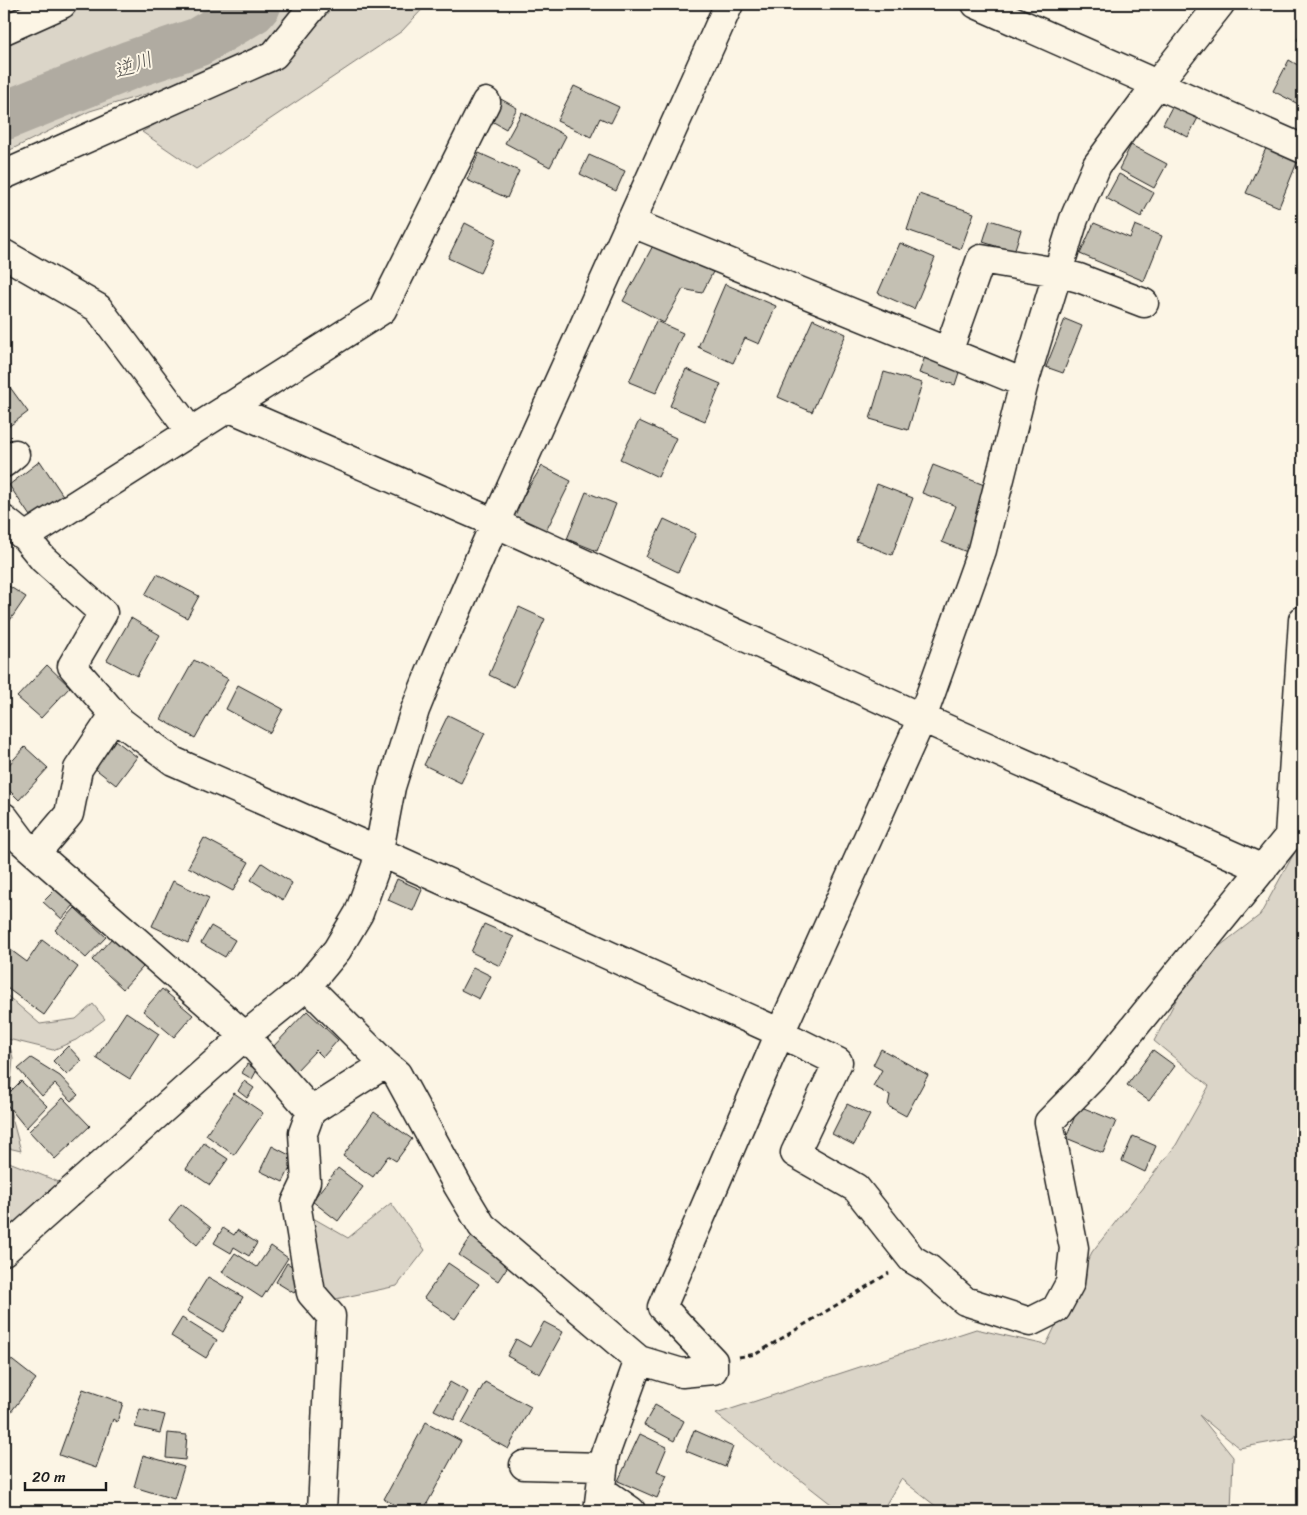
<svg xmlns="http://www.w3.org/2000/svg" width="1307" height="1515" font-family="Sriracha,'Klee One',sans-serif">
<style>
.green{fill:#dbd5c8;stroke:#7c7872}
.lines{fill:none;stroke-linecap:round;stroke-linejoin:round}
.river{stroke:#b0aba1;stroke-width:49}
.building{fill:#c4c0b3;stroke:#1c1c1c}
.minor-casing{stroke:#1c1c1c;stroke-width:31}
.path{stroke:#1c1c1c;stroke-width:3;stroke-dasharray:5 4;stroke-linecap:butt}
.minor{stroke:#fcf5e5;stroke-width:28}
.labels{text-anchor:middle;stroke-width:4;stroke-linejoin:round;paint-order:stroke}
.water-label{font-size:20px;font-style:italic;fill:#575551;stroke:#fcf5e5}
</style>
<rect width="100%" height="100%" fill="#fcf5e5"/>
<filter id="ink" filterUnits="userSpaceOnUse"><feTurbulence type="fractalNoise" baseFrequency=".02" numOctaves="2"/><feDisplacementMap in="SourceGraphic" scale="10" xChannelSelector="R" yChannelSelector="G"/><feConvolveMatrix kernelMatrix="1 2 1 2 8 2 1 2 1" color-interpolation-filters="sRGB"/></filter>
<g filter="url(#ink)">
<path class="green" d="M46,4H308L276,53L331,4H427L402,31L196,169L142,132L271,56L90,111L4,153V28Z
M1303,837V1240L1294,1248L1303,1242V1425L1294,1438L1239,1448L1199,1415L1233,1457L1231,1511H942L901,1479L882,1511H840L716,1414L976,1329L1046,1345L1092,1252L1176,1145L1209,1086L1154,1041L1195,965L1260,915Z
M4,993L40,1024L76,1019L93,1004L105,1019L76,1040L53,1050L8,1039L13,1058L9,1107L21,1151L4,1147Z
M4,1160L74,1188L4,1235Z
M391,1203L425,1250L397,1286L331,1300L314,1272L313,1218L348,1238Z"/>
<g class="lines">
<path class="river" d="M4,116L130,65L198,42L252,10L257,4"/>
</g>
<path class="building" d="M1303,28V43L1297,40Z
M1289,60L1303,68V103L1302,106L1273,91Z
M574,86L619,107L611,123L600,118L591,137L557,121Z
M499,98L517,108L506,129L488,119Z
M1175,101L1200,114L1188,137L1163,124Z
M522,112L566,136L550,167L505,143Z
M1131,145L1167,164L1154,188L1119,169Z
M1267,146L1298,160L1279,207L1246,193Z
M479,153L519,171L507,198L467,180Z
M589,155L625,171L616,191L580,174Z
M1119,174L1154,193L1141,217L1106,198Z
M919,194L974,213L961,249L907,230Z
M990,220L1021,230L1014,252L983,242Z
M465,223L496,239L480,273L448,258Z
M1094,223L1130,238L1135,225L1162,236L1144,281L1080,254Z
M655,242L713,272L702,293L683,289L664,323L623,301Z
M900,243L935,258L914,309L878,293Z
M725,284L776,306L759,344L745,338L733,363L698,347Z
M813,319L846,334L812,412L778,397Z
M1065,319L1082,326L1063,373L1046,367Z
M656,321L683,333L656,393L629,382Z
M927,351L962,363L955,385L919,373Z
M686,369L721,384L705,421L670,406Z
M884,372L922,383L908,430L870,419Z
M4,379L28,412L4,430Z
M639,421L676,438L658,477L620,459Z
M40,461L64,497L32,519L9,485Z
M933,465L992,488L967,552L942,542L956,506L922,493Z
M542,466L571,481L546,531L510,517Z
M877,484L913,498L892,555L856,541Z
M586,492L616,504L597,551L567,539Z
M664,519L696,534L678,572L646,557Z
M157,574L199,596L187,618L145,595Z
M4,583L26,597L4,629Z
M519,607L545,619L514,687L489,675Z
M131,618L160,635L137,676L107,660Z
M194,660L228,679L195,738L161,719Z
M47,665L70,687L41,718L17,697Z
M238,685L283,709L270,733L226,709Z
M448,715L485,733L461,783L424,765Z
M115,740L137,757L116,785L93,767Z
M25,747L48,768L19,800L4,785V770Z
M204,838L249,862L233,891L188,867Z
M262,863L292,883L283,900L251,880Z
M397,879L422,890L413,911L388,900Z
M173,881L209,898L188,943L152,926Z
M56,889L74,905L62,919L43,902Z
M75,908L106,937L86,958L55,930Z
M484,924L514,937L500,966L471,952Z
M211,926L235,940L225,957L201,943Z
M112,938L143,967L123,989L92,960Z
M42,940L78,967L44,1015L4,986V945L27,962Z
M473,967L491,976L479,999L461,990Z
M162,989L193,1015L174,1037L143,1011Z
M307,1011L338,1040L323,1057L316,1050L295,1072L271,1049Z
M126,1012L159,1034L130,1079L96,1058Z
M68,1046L82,1061L67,1075L53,1061Z
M881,1049L928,1075L906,1116L888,1106L890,1095L873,1086L882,1070L873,1065Z
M1153,1050L1175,1066L1149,1101L1127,1085Z
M31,1058L60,1076L78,1095L71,1101L55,1084L42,1096L18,1069Z
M247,1064L257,1070L252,1079L242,1073Z
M21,1081L47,1106L26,1128L4,1101V1098Z
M244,1081L254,1088L247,1098L238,1091Z
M234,1093L263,1113L234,1155L206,1135Z
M63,1098L90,1126L55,1159L29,1131Z
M847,1104L870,1115L854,1145L832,1134Z
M1079,1106L1116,1121L1103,1153L1066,1138Z
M374,1112L412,1139L396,1161L388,1156L373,1177L343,1156Z
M1133,1136L1156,1146L1145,1172L1122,1161Z
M204,1143L228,1159L210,1185L186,1169Z
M272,1146L295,1158L283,1182L260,1171Z
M338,1168L363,1187L338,1221L312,1201Z
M181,1204L211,1228L197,1245L169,1220Z
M223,1228L234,1235L237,1230L257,1243L249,1256L234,1247L231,1253L214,1243Z
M471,1237L510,1263L498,1281L459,1255Z
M271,1246L288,1258L262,1298L222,1272L235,1253L257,1267Z
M287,1263L306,1275L294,1293L276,1282Z
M448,1263L479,1284L455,1319L424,1298Z
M208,1277L243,1297L223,1332L187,1311Z
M182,1318L217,1340L206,1358L171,1336Z
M544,1322L563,1332L540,1374L507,1356L516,1339L530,1347Z
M4,1354L36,1379L4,1421Z
M450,1382L468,1392L454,1420L434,1410Z
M485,1382L531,1407L508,1449L462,1423Z
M83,1389L123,1403L117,1422L113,1419L96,1468L59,1455Z
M655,1405L684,1421L674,1441L644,1425Z
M140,1409L165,1415L160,1433L135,1427Z
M426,1422L461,1441L423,1511H406L384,1499Z
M694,1430L733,1447L725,1467L686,1451Z
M168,1433L187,1435L185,1460L166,1458Z
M640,1434L667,1447L657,1471L667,1475L657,1498L618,1481Z
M143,1455L184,1467L174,1499L134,1487Z"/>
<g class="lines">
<defs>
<path id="minor" d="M976,4L1303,149
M4,30L62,4
M4,175L274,55L315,4
M630,222L1024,383
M4,254L98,308L190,431
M948,352L981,259L1057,272L1079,278L1144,303
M228,407L495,523L922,718L1263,869
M4,463L15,454
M4,520L25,537L382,310L486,102
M25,537L43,559L103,613L72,666L120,721L173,761L380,852L774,1030L838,1062L795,1153L856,1188L912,1259L929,1269L965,1301L1030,1322L1056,1309L1070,1283L1074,1248L1049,1122L1096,1074L1289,836L1303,620
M4,817L22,841L245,1036L311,1111
M36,853L69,814L78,769L114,715
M307,986L385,1064L397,1074L458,1186L482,1226L639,1360
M4,1251L245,1036L307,986L337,950L359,913L376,866L391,787L415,710L437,656L495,523L729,4
M524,1465L603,1467
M601,1490L631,1511
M322,1511L331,1316L311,1293L296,1203L306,1182L303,1133L311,1111L385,1064
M598,1511L605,1454L639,1360L682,1373L713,1370V1361L662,1307L780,1033L922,718L982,550L1024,383L1074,219L1097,165L1157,84L1220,4"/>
</defs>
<use href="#minor" class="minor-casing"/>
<path class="path" d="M739,1357L756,1354L889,1273"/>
<use href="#minor" class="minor"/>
</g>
</g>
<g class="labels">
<g class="water-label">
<text transform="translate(133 65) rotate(-20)" y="7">逆川</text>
</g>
</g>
<rect width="1307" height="1515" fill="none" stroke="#fcf5e5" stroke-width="20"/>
<rect x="10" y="10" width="1287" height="1495" fill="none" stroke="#1c1c1c" stroke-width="2" filter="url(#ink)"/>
<path d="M25 1482v8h81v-8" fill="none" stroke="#1c1c1c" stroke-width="2.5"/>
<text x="32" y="1482" font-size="15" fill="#1c1c1c" stroke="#fcf5e5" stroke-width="4" paint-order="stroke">20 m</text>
</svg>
